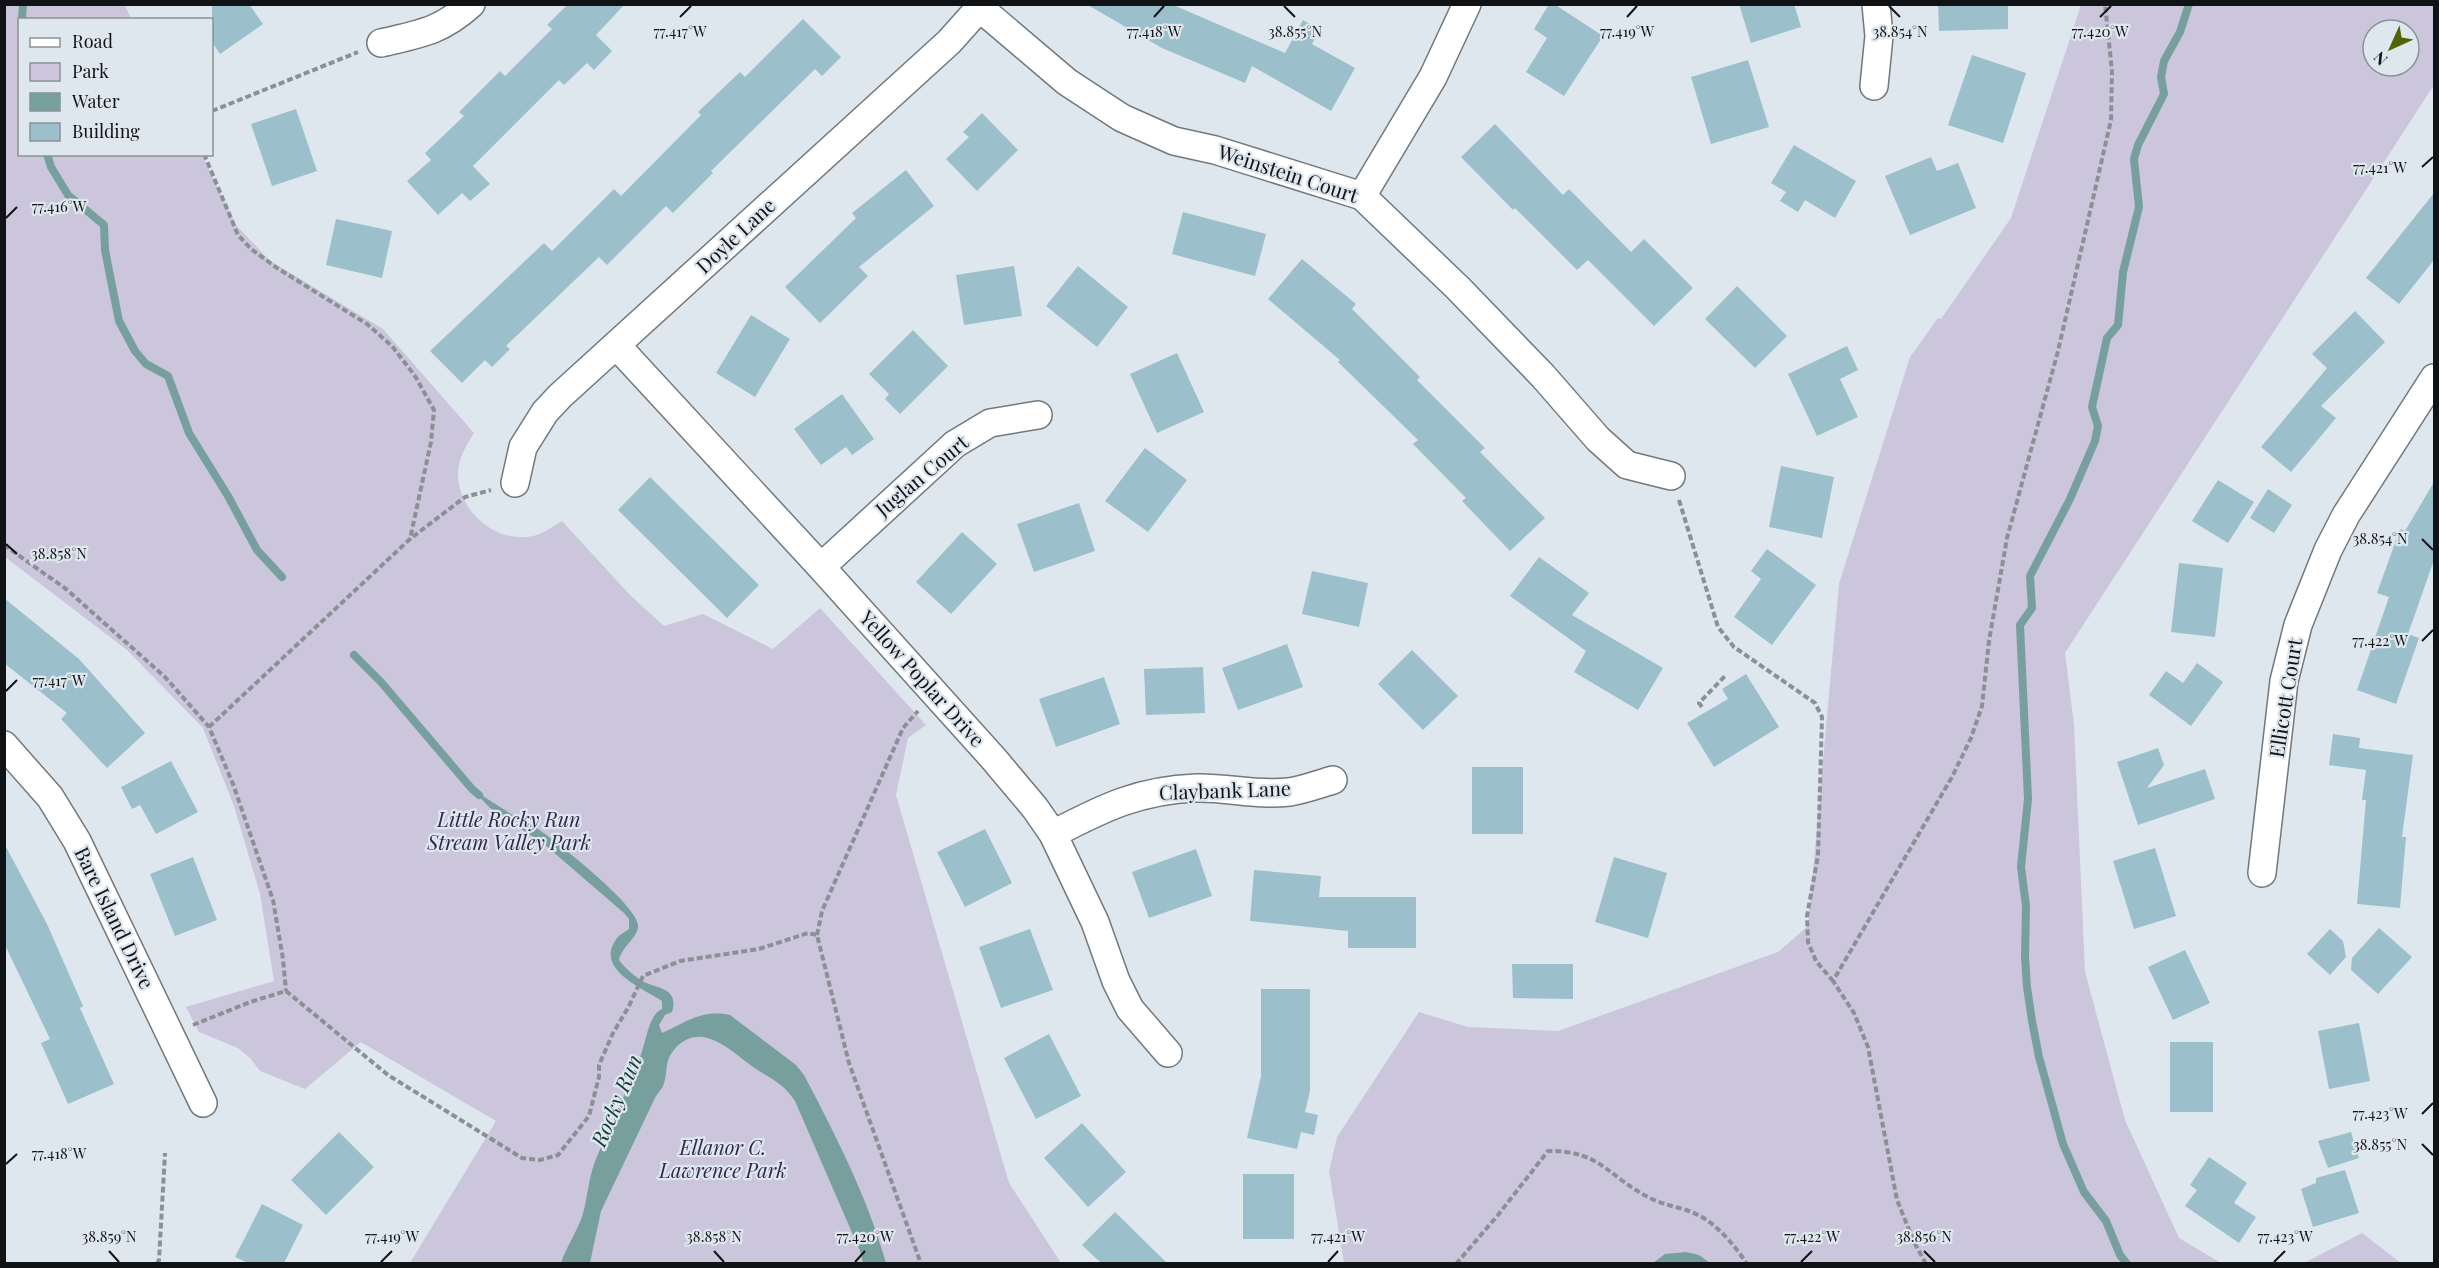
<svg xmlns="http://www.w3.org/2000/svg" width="2439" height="1268" font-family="'Playfair Display',serif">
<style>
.green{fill:#cbc6dc;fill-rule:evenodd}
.water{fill:#779f9e}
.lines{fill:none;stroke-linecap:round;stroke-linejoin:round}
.stream{stroke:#779f9e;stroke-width:8}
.building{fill:#9bc0cc}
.minor-casing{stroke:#71787e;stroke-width:30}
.path{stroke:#8a9095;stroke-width:4;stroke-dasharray:6 3;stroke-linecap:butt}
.minor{stroke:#fff;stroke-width:27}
.ticks{fill:none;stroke:#101315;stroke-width:2}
.labels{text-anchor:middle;stroke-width:4.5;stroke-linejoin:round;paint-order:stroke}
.street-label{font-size:20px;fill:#101315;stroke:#dfe7ee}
.park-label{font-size:20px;font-style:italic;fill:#31264f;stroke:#dfe7ee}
.water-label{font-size:21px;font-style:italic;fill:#133b3b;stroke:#dfe7ee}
.ticks-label{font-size:15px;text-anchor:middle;fill:#101315;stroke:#dfe7ee;stroke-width:4.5;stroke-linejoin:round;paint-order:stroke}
</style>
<rect width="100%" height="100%" fill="#dfe7ee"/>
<path class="green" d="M4,5H125L131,19L20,20V154L202,155L236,225L269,260L383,329L474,433C467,444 459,457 458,471C456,513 502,550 542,533C549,530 556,524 562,521L630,595L664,626L703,614L773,649L820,608L926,725L908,738L896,795L1009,1183L1061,1263H410L496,1121L361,1042L305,1089L260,1071L250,1058L238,1048L199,1032L186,1007L274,981L260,894L234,806L203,728L127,650L5,557Z
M2081,5H2434V85L2065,653L2074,725L2085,972L2125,1120L2179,1238L2221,1263H1344L1329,1171L1337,1137L1419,1012L1468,1027L1558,1031L1778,952L1808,926L1839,584L1910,357L1938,318L1941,319L2011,218ZM2373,30H2409V66H2373Z
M2362,1233L2401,1263H2304Z"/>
<path class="water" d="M472,789C488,799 503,809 519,819C524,822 530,823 535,827C555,840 637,905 638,925C639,937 622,946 619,960C626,969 634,976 644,982C659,989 679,988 672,1012L665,1015L659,1025L662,1033C687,1022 701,1009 730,1015L796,1065L804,1075C836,1136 867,1196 886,1263H863L860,1251L795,1101C785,1085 772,1079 756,1069C732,1053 701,1017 673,1051C664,1062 668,1075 663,1086C661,1090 657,1094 655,1098L601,1211L590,1263H561C566,1248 576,1233 582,1217C588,1198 588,1178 596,1159C610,1125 627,1092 640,1057C646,1043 648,1015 662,1009V1001C644,989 596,970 615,941C617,936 625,932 629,929V919L624,913L545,845L490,808Z
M1686,1252L1699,1255L1710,1263H1653L1665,1254Z"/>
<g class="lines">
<path class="stream" d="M22,20L23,4
M47,154L51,167L68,195L104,225L105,250L119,321L135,351L146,364L168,376L189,433L228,496L257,550L282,577
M354,655L381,682L472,789L479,795
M2127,1264L2120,1255L2106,1221L2084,1192L2063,1144L2039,1057L2032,1021L2027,987L2025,957L2026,906L2021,867L2028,799L2020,625L2032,608L2030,576L2070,499L2095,441L2098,426L2092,407L2107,338L2118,325L2123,272L2139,207L2134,159L2138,145L2164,94L2161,77L2164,61L2180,32L2189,4"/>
</g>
<path class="building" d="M212,4H249L263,24L220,54L212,42Z
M568,4H625L596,35L612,51L594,70L587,63L564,85L559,80L473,166L490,184L470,201L462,193L438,215L407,181L431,160L425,153L464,116L459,112L500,71L505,76L552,29L547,25Z
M1086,4H1171L1285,53L1303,20L1320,30L1312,44L1355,68L1331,111L1252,66L1245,83L1162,48Z
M1549,4H1554L1603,36L1564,96L1526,72L1547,38L1534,29Z
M1739,4H1794L1801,27L1751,43Z
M1938,4H2008V29L1939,31Z
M803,19L841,57L822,76L815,69L711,171L713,173L673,213L666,206L607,265L599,257L506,346L510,349L492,367L485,360L462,383L430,351L544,243L552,251L614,189L621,196L701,115L698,112L740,72L745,77Z
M1972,55L2026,73L2003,143L1948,125Z
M1748,60L1769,127L1711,144L1691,77Z
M296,109L317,171L272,186L251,124Z
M982,113L1018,150L977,191L946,159L969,137L963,132Z
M1495,124L1563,195L1569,189L1631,252L1644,239L1693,288L1654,326L1588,260L1577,270L1515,208L1513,210L1461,157Z
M1794,145L1856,181L1835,218L1805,200L1798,212L1780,201L1786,192L1771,183Z
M1931,157L1937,171L1958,163L1976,208L1910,235L1885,176Z
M906,170L934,206L859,267L868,276L820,323L785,287L856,218L852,213Z
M2434,193V260L2399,304L2366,278Z
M1183,212L1266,234L1255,276L1172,254Z
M336,219L392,231L382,278L326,265Z
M1302,259L1356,304L1352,309L1420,377L1417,380L1485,448L1480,452L1545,518L1510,551L1462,501L1466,498L1413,444L1418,440L1338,362L1340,360L1268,299Z
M1014,266L1022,316L964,325L956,275Z
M1078,266L1128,307L1097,347L1046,306Z
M1737,286L1787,336L1755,368L1705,319Z
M2355,311L2385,342L2321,406L2336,418L2291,472L2261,447L2327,368L2312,354Z
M751,315L790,339L755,397L716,373Z
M913,330L948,366L900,414L885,399L889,394L869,374Z
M1847,346L1858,370L1840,379L1858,417L1817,436L1788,374Z
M1177,353L1204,412L1157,433L1130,374Z
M842,394L874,439L852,455L846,447L821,465L794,429Z
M1145,448L1187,480L1148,532L1105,501Z
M1781,466L1834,477L1822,538L1769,527Z
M650,477L759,585L727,618L618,510Z
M2218,480L2254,502L2228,543L2192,521Z
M2434,482V560L2408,634L2419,638L2396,704L2357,690L2389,597L2377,593L2400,529L2405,531Z
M2268,489L2292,505L2274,533L2250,518Z
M1079,503L1095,551L1034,572L1017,524Z
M962,532L997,564L951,614L916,582Z
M1767,549L1816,585L1772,645L1734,617L1761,579L1751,571Z
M1539,557L1589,593L1572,615L1663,668L1638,710L1574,672L1586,651L1510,596Z
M2179,563L2223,568L2215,637L2171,632Z
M1312,571L1368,583L1359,627L1302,614Z
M4,598L79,659L145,733L107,768L61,719L67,713L4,663Z
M1287,644L1303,687L1238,710L1222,668Z
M1412,650L1458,696L1423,730L1378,684Z
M2197,663L2223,682L2191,726L2149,695L2166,671L2183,683Z
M1203,667L1205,713L1146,715L1144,669Z
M1746,674L1779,727L1714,767L1687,723L1728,699L1722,689Z
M1104,677L1120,724L1056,747L1039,699Z
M2333,734L2360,738L2359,748L2413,755L2402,837H2406L2400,908L2357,904L2366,800H2362L2366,770L2329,765Z
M2158,748L2164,765L2147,788L2205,769L2215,799L2138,825L2117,762Z
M171,761L198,812L156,834L140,805L132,809L121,787Z
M1472,767H1523V834H1472Z
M985,829L1012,883L965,907L937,852Z
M4,843L47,924L83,1006L80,1008L114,1084L68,1104L41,1043L50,1039L4,943Z
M2155,848L2176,916L2134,929L2113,861Z
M1196,849L1212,896L1149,918L1132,872Z
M193,857L217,920L175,936L150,874Z
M1614,857L1667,873L1648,938L1595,922Z
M1254,870L1321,876L1319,897H1416V948H1348V931L1250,921Z
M2379,928L2412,957L2378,994L2351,970L2352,958Z
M1030,929L1053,990L1001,1008L979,947Z
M2330,929L2343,941L2346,957L2330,975L2307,954Z
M2185,950L2210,1003L2173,1020L2148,967Z
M1512,964H1573V999L1513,998Z
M1261,989H1310V1091L1305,1112L1318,1115L1314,1135L1301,1132L1297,1149L1247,1138L1261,1076Z
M2359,1023L2370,1081L2329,1089L2318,1031Z
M1049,1034L1081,1096L1036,1119L1004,1058Z
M2170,1042H2213V1112H2170Z
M1082,1123L1126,1172L1088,1207L1044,1158Z
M339,1132L374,1167L326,1215L291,1180Z
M2351,1132L2359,1158L2328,1168L2318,1141Z
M2209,1157L2247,1183L2234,1203L2256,1217L2239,1243L2185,1206L2197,1190L2190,1185Z
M2345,1170L2359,1213L2313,1227L2301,1189L2316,1183V1178Z
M1243,1174H1294V1239H1243Z
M262,1204L303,1225L284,1263H248L235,1257Z
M1115,1212L1167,1263H1101L1082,1245Z"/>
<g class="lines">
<defs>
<path id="minor" d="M980,8L1067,82L1122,118L1174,141L1215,150L1362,196L1458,288L1543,376L1598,439L1627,465L1671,476
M381,43C419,34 440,32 471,4
M1874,86L1879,36L1876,4
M1362,196L1433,77L1467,4
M617,346L821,567L993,758L1035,808L1053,834L1095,922L1116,981L1130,1009L1168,1053
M515,483L523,447L545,412L560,396L949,42L983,4
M821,567L955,444L990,423L1038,415
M4,745L50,797L77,841L203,1103
M1053,834C1103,808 1139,790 1196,788C1227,787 1258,796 1289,792C1303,790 1319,784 1333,780
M2262,873L2284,681L2298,625L2328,550L2346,515L2434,378"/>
</defs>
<use href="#minor" class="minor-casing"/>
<path class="path" d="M212,111L358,52
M204,154L238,235L251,249L277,268L367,324L392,346L415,376L434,410L431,442L410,539
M1679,500L1718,627L1734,647L1815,703L1822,717L1818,856L1807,916L1808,942L1816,961L1833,981
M4,545L66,589L165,677L209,727L233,784L273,900L283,959L286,991
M1702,707L1699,703L1725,676
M209,727L410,539L465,497L491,490
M817,935L822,911L903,728L918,711
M193,1025L250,1002L286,991L388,1075L522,1158L540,1160L558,1155L589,1116L599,1077V1065L613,1033L628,1008L643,976L680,961L759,949L808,933L817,935L849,1063L921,1264
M157,1264L159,1260L165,1153
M1456,1264L1498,1215L1548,1151C1601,1150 1609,1178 1650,1198C1665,1206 1683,1207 1698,1215C1718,1225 1735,1246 1747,1264
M1926,1264L1914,1242L1897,1200L1868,1047L1854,1013L1833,981L1952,777L1971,738L1982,706L1989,641L2007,538L2058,351L2111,120L2112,71L2105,4"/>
<use href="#minor" class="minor"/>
</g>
<path class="ticks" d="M1284,6L1295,17M1889,6L1900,17M680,17L691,6M1154,17L1164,6M1627,17L1637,6M2100,17L2111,6M2422,167L2433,157M6,218L17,207M2422,539L2433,550M6,544L17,554M2422,641L2433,630M6,691L17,680M2422,1114L2433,1103M2422,1144L2433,1155M6,1164L17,1154M109,1251L119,1262M714,1251L724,1262M1924,1251L1935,1262M381,1262L392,1251M855,1262L865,1251M1328,1262L1338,1251M1801,1262L1812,1251M2274,1262L2285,1251"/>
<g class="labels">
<g class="street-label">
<text transform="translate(1288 174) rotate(18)" y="7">Weinstein Court</text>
<text transform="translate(736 236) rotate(-43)" y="7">Doyle Lane</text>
<text transform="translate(922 476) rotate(-40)" y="7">Juglan Court</text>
<text transform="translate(922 679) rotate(48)" y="7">Yellow Poplar Drive</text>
<text transform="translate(2286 698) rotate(-81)" y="7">Ellicott Court</text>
<text transform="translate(1225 791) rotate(-2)" y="7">Claybank Lane</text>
<text transform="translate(114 918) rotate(64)" y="7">Bare Island Drive</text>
</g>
<g class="park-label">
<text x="509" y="827">Little Rocky Run<tspan x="509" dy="23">Stream Valley Park</tspan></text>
<text x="723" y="1155">Ellanor C.<tspan x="723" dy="23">Lawrence Park</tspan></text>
</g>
<g class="water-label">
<text transform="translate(617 1101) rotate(-67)" y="7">Rocky Run</text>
</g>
</g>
<g class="ticks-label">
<text x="680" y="37">77.417°W</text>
<text x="1154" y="37">77.418°W</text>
<text x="1295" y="37">38.855°N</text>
<text x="1627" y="37">77.419°W</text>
<text x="1900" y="37">38.854°N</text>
<text x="2100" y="37">77.420°W</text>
<text x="2380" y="173">77.421°W</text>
<text x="59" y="212">77.416°W</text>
<text x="2380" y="544">38.854°N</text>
<text x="59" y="559">38.858°N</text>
<text x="2380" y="646">77.422°W</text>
<text x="59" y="686">77.417°W</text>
<text x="2380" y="1119">77.423°W</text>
<text x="2380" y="1150">38.855°N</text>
<text x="59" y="1159">77.418°W</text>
<text x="109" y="1242">38.859°N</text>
<text x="392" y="1242">77.419°W</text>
<text x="865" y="1242">77.420°W</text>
<text x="1338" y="1242">77.421°W</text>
<text x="714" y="1242">38.858°N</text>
<text x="1812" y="1242">77.422°W</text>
<text x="1924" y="1242">38.856°N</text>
<text x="2285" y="1242">77.423°W</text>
</g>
<rect width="2439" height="1268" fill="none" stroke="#101315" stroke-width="12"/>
<rect x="18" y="18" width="195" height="138" fill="#dfe7ee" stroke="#8c9297" stroke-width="1.5"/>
<rect x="30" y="38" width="30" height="9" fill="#ffffff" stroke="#8c9297" stroke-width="1.5"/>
<text x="72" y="48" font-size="18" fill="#101315">Road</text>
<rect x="30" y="63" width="30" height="18" fill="#cbc6dc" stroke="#8c9297" stroke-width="1.5"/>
<text x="72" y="78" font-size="18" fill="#101315">Park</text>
<rect x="30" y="93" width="30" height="18" fill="#779f9e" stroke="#8c9297" stroke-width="1.5"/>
<text x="72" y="108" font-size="18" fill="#101315">Water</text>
<rect x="30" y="123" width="30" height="18" fill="#9bc0cc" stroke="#8c9297" stroke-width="1.5"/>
<text x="72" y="138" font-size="18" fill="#101315">Building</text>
<g transform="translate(2391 48) rotate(225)"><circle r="28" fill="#dfe7ee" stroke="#8c9297" stroke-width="1.5"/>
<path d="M0-4.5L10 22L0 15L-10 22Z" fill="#536205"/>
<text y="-9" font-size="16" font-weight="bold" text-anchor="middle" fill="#101315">N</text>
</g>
</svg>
